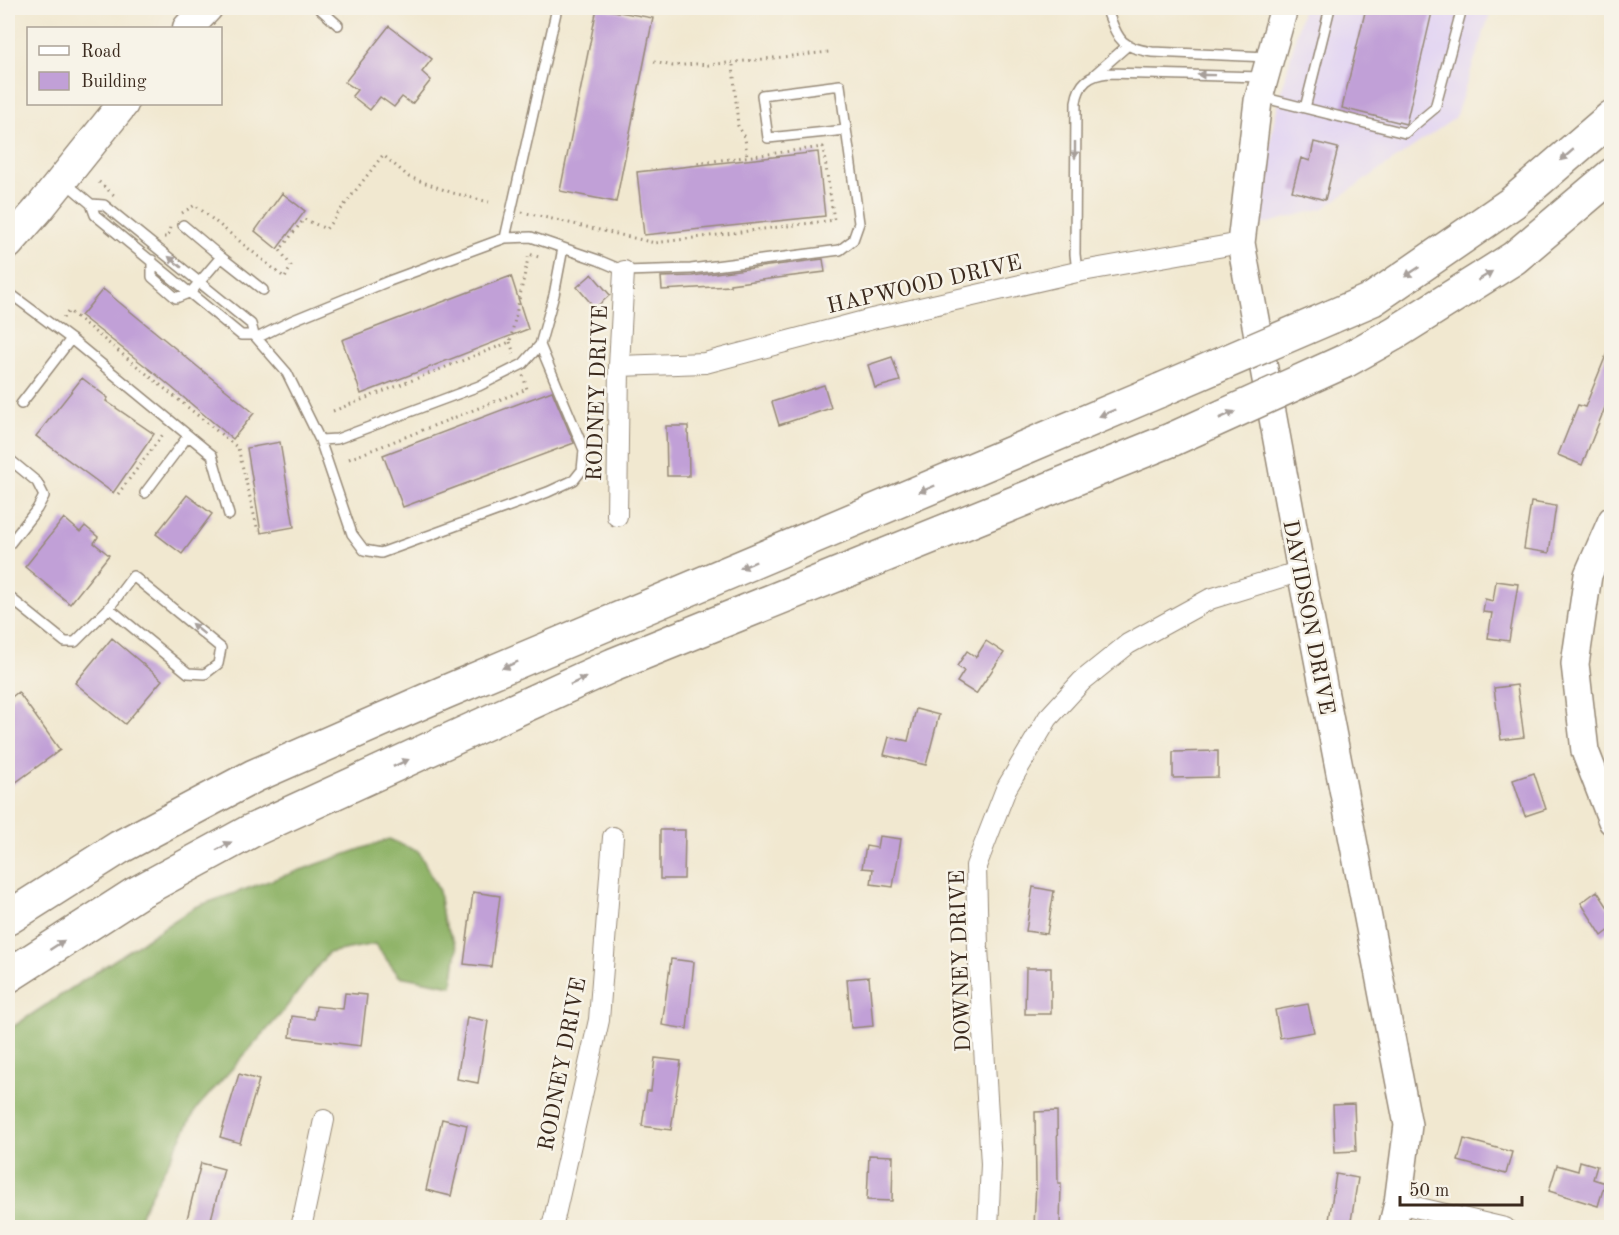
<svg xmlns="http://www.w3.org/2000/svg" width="1619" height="1235" font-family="'Old Standard TT',serif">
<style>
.built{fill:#e2d4f3}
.forest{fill:#90b469;stroke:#666f44;stroke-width:1.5}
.building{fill:#c1a0d7}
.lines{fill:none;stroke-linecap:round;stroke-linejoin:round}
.lane-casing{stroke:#968977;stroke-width:12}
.street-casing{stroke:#968977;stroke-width:22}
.secondary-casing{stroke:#968977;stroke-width:30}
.primary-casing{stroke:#968977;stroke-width:33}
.highway-casing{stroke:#968977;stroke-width:36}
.path{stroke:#968977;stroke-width:3;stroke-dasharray:1.5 4.5;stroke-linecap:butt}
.lane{stroke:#fff;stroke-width:9}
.street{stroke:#fff;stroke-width:20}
.secondary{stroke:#fff;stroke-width:27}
.primary{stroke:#fff;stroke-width:30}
.highway{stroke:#fff;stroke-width:33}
.highway-bridge-casing{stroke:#968977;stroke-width:36;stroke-linecap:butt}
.highway-bridge{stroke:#fff;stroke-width:33}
.oneway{fill:#a79f9a}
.labels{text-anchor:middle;stroke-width:5;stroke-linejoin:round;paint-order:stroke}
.street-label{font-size:22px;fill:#3b2a1e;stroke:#f7f3e8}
</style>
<rect width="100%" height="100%" fill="#f7f3e8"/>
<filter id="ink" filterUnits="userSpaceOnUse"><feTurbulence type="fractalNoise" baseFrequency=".0167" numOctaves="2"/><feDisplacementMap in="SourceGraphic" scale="12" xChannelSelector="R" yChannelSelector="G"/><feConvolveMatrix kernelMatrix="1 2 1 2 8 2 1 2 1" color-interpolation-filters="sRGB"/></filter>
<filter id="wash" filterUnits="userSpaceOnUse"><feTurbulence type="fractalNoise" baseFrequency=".008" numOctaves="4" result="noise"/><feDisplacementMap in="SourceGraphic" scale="24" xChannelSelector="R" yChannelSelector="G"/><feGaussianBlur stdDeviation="1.35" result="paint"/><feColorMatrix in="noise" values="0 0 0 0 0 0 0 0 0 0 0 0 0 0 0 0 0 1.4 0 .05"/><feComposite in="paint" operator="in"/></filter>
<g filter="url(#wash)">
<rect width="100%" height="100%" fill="#f1e8d0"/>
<path class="built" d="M1303,8H1492L1455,118L1324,208L1257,226L1274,121Z"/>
<path class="forest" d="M389,839L419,852L439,891L443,919L457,948L452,986L399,976L375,944L328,953L281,1014L197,1108L145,1205L136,1227H8V1030L195,907Z"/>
<g id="blocks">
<path class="building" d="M597,8L653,18L616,202L560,191Z
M1366,8H1433L1406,124L1342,108Z
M389,26L432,59L422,72L431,80L412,104L402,97L394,107L380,97L370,110L352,96L357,90L345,82Z
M1314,142L1338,148L1325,200L1292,191L1301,158L1310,161Z
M818,152L825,216L644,235L637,172Z
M282,193L305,211L277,249L255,231Z
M823,259L825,272L730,284V286L662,290L661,277L692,276Z
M592,274L610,295L595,308L577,287Z
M511,276L528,329L361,394L342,340Z
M103,289L254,413L233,439L158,376L81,316Z
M1611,343V401L1608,400L1582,465L1558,455L1578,405L1585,407Z
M892,357L900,381L875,388L868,365Z
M82,378L108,398L106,401L154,434L113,493L36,436Z
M824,385L831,408L779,425L772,402Z
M552,391L574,443L403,507L383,455Z
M666,426H688L689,476H667Z
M280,442L294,527L261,533L247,448Z
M187,495L212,514L182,554L156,534Z
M1531,502L1556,506L1549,553L1524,549Z
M64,518L80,532L85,526L98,537L94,543L109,555L70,604L25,567Z
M1496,581L1518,584L1509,641L1488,638L1492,613L1483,612L1485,599L1493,601Z
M112,638L162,680L125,724L75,683Z
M986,641L1004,653L976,694L957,682L964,671L957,666L967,651L976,657Z
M1517,685L1524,737L1501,740L1494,688Z
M18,692L60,750L8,788V700Z
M916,709L939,715L926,765L884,755L889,737L908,741Z
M1218,751V777L1173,778V752Z
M1534,773L1546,809L1525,816L1513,780Z
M660,830H685L684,879H660Z
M879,836L901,839L893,887L871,884L873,869L862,868L866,846L877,848Z
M1033,887L1054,891L1047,934L1026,931Z
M1597,891L1611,912V929L1602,936L1581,903Z
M473,892L500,896L491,967L464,964Z
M671,959L694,962L687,1029L662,1025Z
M1026,968H1051V1014H1025Z
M869,977L873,1026L851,1028L847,979Z
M345,993L367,995L361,1046L290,1037L292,1016L314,1019L316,1006L343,1009Z
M1308,1004L1314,1032L1280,1038L1275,1010Z
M467,1017L488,1021L478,1083L457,1079Z
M655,1058L681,1061L671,1130L642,1126L647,1091H651Z
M239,1074L259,1080L240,1143L220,1137Z
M1354,1104L1356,1151L1335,1152L1333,1105Z
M1057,1111L1058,1183H1061L1060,1227H1034L1036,1182L1035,1112Z
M442,1119L467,1125L451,1196L426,1190Z
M1464,1139L1512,1152L1506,1174L1458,1161Z
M869,1155L893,1156L892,1201L867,1200Z
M1580,1161L1597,1166L1593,1179L1605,1183L1598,1206L1549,1191L1557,1165L1578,1171Z
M201,1163L224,1169L209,1227H185Z
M1336,1174L1358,1178L1350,1227H1328Z"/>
</g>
</g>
<g filter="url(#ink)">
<use href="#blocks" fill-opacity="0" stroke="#968977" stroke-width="1.5"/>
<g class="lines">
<defs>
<path id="lane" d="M319,8L338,25
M1106,8C1118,37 1117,47 1152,52L1268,57
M1095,74L1127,46
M1261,97L1405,133L1435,108L1462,8
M1305,108L1330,8
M66,183L91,204L95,215L241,335H254
M91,204L104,205L251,324L254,335L287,373L320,440L337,439L479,386L523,364L540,345L554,295L563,248
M183,225L221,257
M505,238L557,8
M152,260V277L176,298L191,292L221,257L263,290
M1077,272L1075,254L1076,102C1079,83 1089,75 1108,73L1262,77
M8,292L71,339L212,455L229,515
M257,338L291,321L389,281L505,238L531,237L598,260L624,271L691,269L840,250L853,240L859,223L840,85L762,95L768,138L846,130
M21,404L71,339
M320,440L352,534L364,550L381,553L548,492L574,480L582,470L584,450L540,345
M8,458L37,482L44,496L37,509L8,546
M145,493L188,436
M8,596L65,642H75L109,608L133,576L221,648L218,664L205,674L188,673L109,608"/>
<path id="street" d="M619,366L705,363L872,319L1077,272L1241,243
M617,516L619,366L624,271
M1398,1203L1505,1228
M301,1228L324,1120
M552,1228L599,1020L613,837
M988,1228L991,1164L978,948L976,866L1006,789L1048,718L1082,681L1128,644L1210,599L1301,571"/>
<path id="secondary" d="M1284,8L1258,101L1241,243L1301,571L1408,1125L1398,1203L1392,1228
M1612,520L1588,575L1575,664L1585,751L1612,821"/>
<path id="primary" d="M188,28L207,8
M8,244L38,210L123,104"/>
<path id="highway" d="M1331,317L1373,299L1512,203L1612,117
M1345,361L1395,333L1514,258L1612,175
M8,918L120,847L254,776L443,693L1161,390
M8,976L137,893L251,831L613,665L1173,439"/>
</defs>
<use href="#lane" class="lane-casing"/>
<use href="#street" class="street-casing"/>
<use href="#secondary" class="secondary-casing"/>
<use href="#primary" class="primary-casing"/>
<use href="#highway" class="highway-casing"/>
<path class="path" d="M654,62L673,66L696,64L708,65L829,52
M733,65L738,126L745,137L747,157
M99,182L115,196
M522,212L655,243L834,220L823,147L697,163
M182,213L195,205L285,278L291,266L280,250L304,219L326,229L383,155L409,177L453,193L489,202
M164,237H168L170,227
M63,318L69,311L238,448L258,531
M510,342L514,354
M333,411L510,342L529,254L542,258
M349,459L527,389L523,375
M118,494L164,433"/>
<use href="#lane" class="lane"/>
<use href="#street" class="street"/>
<use href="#secondary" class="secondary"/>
<use href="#primary" class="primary"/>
<use href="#highway" class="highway"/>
<defs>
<path id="highway-bridge" d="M1161,390L1331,317
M1173,439L1345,361"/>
</defs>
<use href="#highway-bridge" class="highway-bridge-casing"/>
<use href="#highway-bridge" class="highway-bridge"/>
</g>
<defs><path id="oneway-solid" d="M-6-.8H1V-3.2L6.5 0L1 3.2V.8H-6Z" transform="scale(1.5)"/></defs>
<g class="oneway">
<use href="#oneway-solid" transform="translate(1206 75) rotate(-179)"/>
<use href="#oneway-solid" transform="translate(1075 150) rotate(90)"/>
<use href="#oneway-solid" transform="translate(1567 155) rotate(139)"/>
<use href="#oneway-solid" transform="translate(175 262) rotate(-141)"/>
<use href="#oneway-solid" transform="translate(1412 272) rotate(146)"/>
<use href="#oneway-solid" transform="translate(1485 276) rotate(-32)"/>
<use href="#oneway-solid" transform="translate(1107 413) rotate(157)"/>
<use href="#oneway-solid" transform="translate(1227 415) rotate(-24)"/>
<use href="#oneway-solid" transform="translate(927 489) rotate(157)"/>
<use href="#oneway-solid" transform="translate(748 565) rotate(157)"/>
<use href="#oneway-solid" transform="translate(198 629) rotate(-141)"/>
<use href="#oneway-solid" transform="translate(510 665) rotate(157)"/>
<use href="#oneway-solid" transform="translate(578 681) rotate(-25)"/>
<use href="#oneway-solid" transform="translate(401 763) rotate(-25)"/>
<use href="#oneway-solid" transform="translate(224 846) rotate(-28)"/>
<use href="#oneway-solid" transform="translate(57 945) rotate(-33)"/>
</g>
</g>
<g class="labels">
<g class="street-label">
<text transform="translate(924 283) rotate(-13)" y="8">HAPWOOD DRIVE</text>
<text transform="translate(596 393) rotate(-88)" y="8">RODNEY DRIVE</text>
<text transform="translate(1310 617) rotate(79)" y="8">DAVIDSON DRIVE</text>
<text transform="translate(959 961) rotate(-92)" y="8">DOWNEY DRIVE</text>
<text transform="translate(561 1064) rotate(-79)" y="8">RODNEY DRIVE</text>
</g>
</g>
<rect width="1619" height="1235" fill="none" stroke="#f7f3e8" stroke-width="30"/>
<rect x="27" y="27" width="195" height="78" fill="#f7f3e8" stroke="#aca397" stroke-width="1.5"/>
<rect x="39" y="46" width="30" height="9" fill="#ffffff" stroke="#aca397" stroke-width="1.5"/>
<text x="81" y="57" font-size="18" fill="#3b2a1e">Road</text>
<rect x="39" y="72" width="30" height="18" fill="#c1a0d7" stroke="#aca397" stroke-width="1.5"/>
<text x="81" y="87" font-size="18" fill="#3b2a1e">Building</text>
<path d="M1400 1196v9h122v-9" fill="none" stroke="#3b2a1e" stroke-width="3"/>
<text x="1409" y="1196" font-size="18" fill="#3b2a1e" stroke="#f7f3e8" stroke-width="4.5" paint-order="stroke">50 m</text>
</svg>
